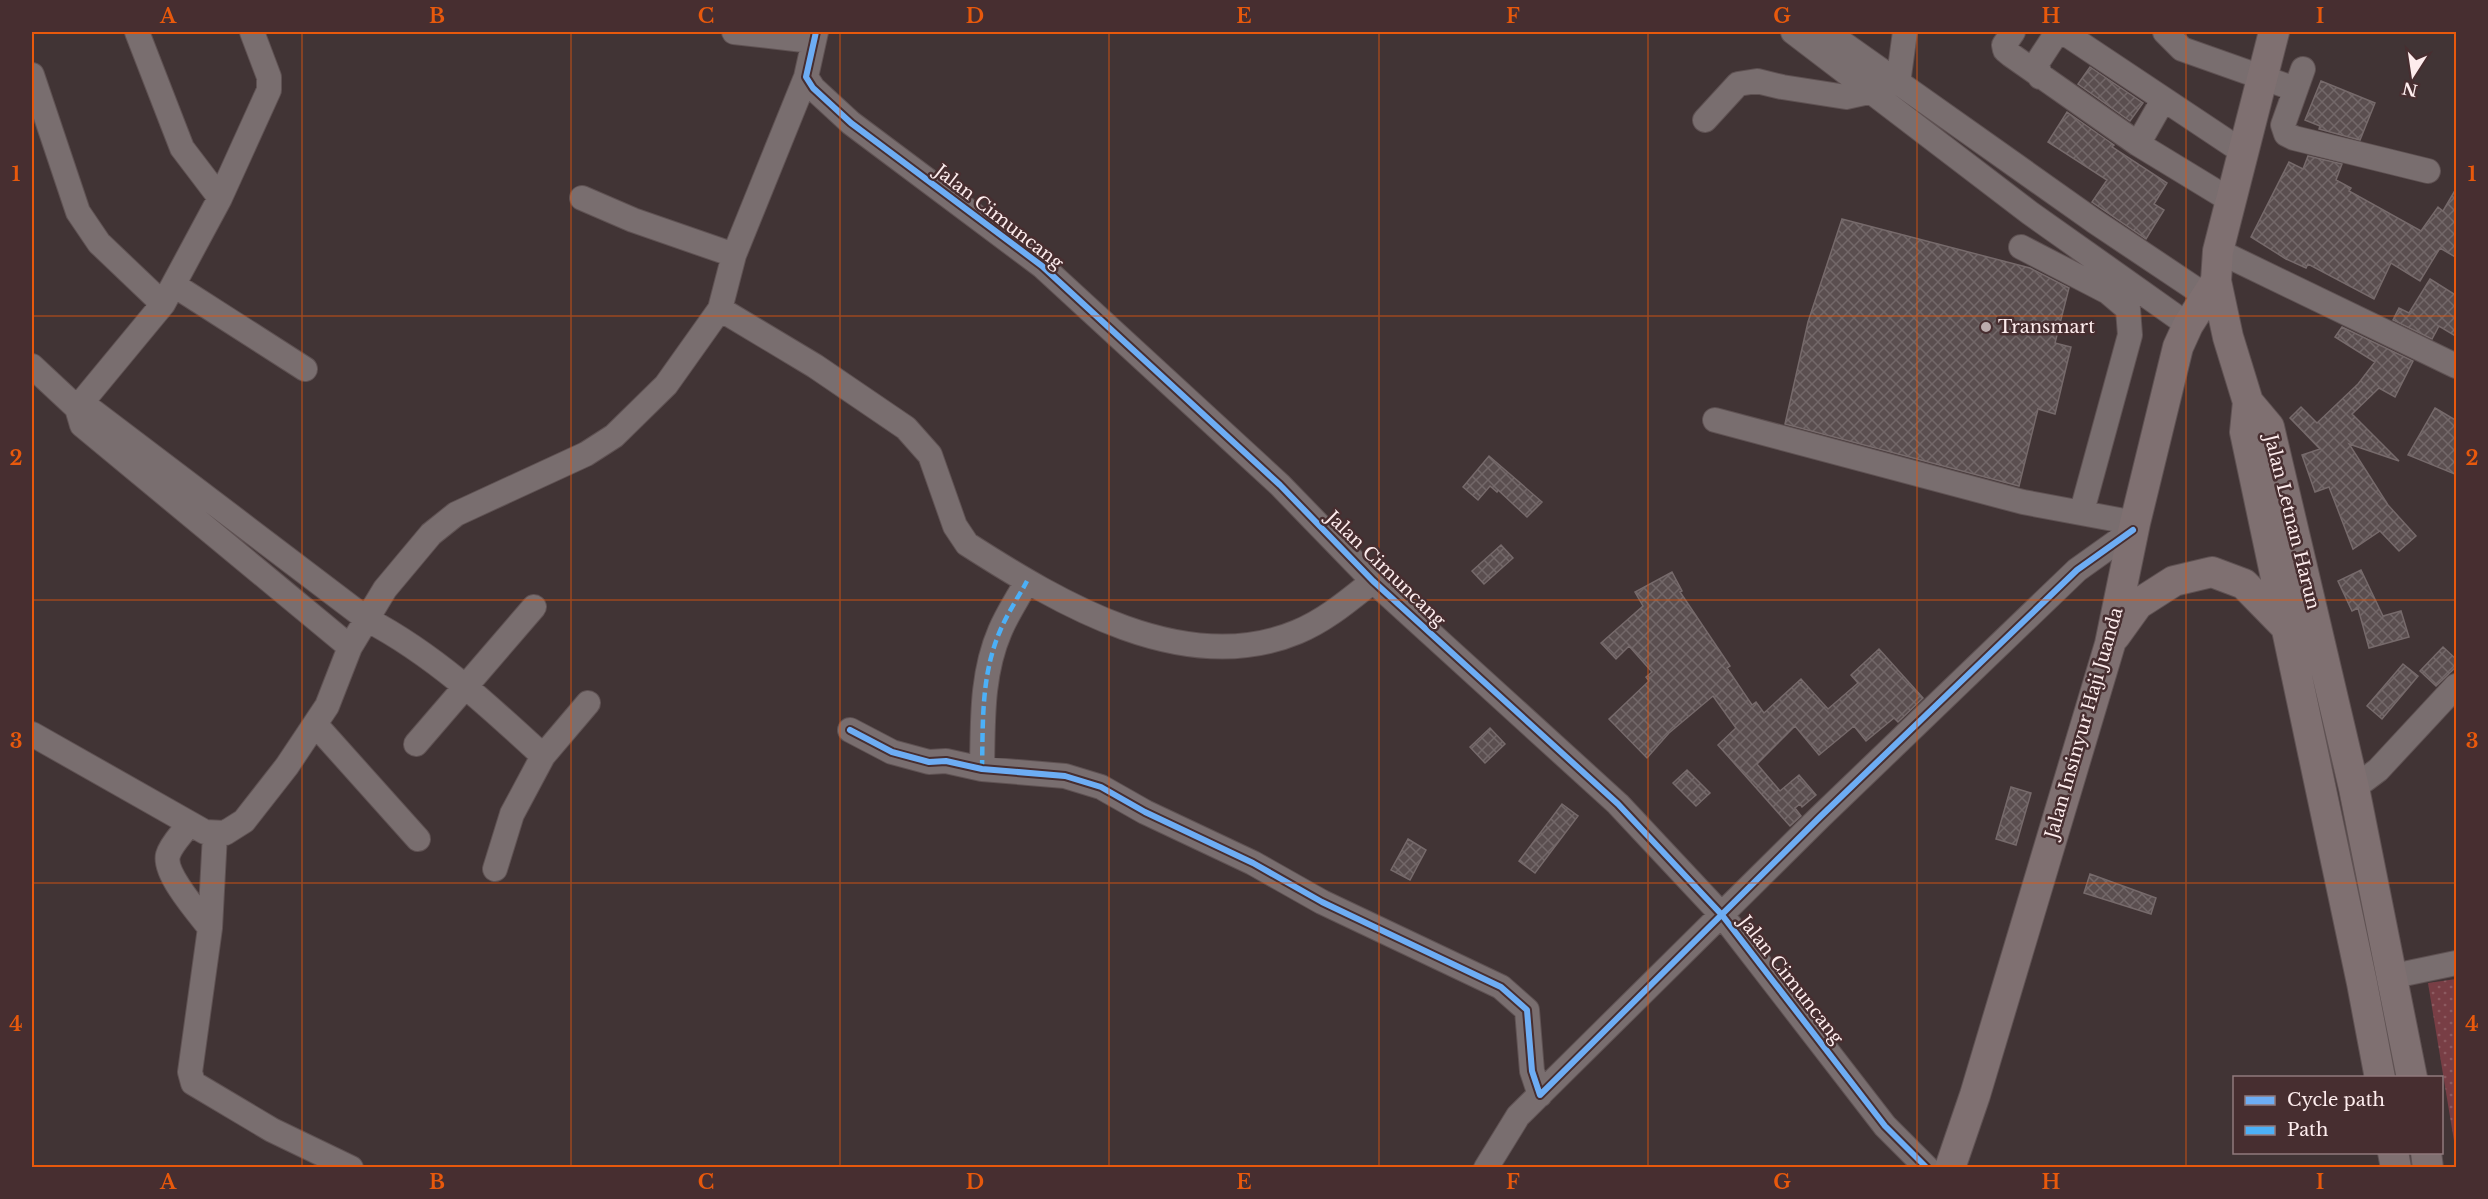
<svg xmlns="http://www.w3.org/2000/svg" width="2488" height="1199" font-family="'Libre Baskerville',serif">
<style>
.grass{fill:url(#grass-dots)}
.building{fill:url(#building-cross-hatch);stroke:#766a6b;stroke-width:1.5}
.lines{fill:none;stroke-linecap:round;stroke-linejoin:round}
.minor-casing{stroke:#5f5253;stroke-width:26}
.major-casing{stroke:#5f5253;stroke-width:32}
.minor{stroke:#796e6f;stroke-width:24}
.major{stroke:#7f7071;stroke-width:30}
.quiet{stroke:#4cb0f7;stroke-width:4.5;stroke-dasharray:9 4.5;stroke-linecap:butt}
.cycleway-casing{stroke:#472e30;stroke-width:10}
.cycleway{stroke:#6dadf4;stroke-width:6}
.grid{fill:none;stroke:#e8590c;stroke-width:1.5;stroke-opacity:0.55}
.poi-dot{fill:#bbacad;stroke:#472e30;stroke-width:2}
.labels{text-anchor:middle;stroke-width:5;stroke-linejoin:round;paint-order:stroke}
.street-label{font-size:18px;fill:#fdeced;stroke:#472e30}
.poi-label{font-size:18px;fill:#fdeced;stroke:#472e30;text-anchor:start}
.neatline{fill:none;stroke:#e8590c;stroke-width:2}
.grid-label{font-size:20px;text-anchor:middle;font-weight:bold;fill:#e8590c}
</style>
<defs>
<pattern id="grass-dots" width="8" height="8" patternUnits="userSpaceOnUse" patternTransform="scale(1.5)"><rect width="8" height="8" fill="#783e45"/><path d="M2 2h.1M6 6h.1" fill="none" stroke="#8c5a60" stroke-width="1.8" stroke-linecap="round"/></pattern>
<pattern id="building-cross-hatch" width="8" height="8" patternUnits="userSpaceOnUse" patternTransform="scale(1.5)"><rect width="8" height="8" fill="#5a4e4f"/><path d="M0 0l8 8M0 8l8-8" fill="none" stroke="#736869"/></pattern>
</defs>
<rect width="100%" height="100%" fill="#413435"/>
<path class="grass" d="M2456,979V1153L2428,983Z"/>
<path class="building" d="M2090,67L2143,103L2130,121L2078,84Z
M2321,81L2375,103L2360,140L2319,129L2320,126L2305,120Z
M2067,112L2114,145L2112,147L2167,183L2154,204L2164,210L2146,239L2092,202L2107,180L2048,142Z
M2308,156L2342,164L2336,180L2351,188L2349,191L2421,231L2438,207L2443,211L2457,187V258L2440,248L2420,281L2391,263L2374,299L2308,264L2306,268L2286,259L2251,237L2289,162L2303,169Z
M1842,219L2030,268L2069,288L2055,343L2071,347L2055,414L2038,409L2019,486L1785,424L1808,322Z
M2430,279L2457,296V337L2439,326L2432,339L2393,320L2399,308L2409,313Z
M2342,327L2413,361L2395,397L2379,388L2352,414L2399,461L2349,444L2388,505L2416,536L2399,551L2380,531L2353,549L2329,487L2315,492L2302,455L2320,449L2290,418L2301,407L2317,423L2358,384L2375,362L2335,337Z
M2435,408L2457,421V475L2408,455Z
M1489,456L1542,502L1527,517L1498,490L1497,492L1490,486L1478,500L1463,487Z
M1501,545L1513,558L1484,584L1472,571Z
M2361,570L2383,616L2401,611L2409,637L2369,648L2358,608L2352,611L2338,581Z
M1672,572L1682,591L1680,592L1730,666L1727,668L1752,705L1756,702L1764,713L1801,679L1828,709L1858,683L1851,675L1879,649L1923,698L1898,722L1894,718L1866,741L1854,726L1819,755L1795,726L1757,764L1780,791L1799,775L1816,795L1802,807L1800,804L1795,808L1801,816L1790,826L1718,745L1736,728L1713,696L1669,733L1647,758L1609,719L1649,681L1646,677L1652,672L1629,646L1616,659L1601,643L1643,606L1635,592Z
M2443,647L2457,660V666L2436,686L2420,671Z
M2403,664L2418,676L2382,719L2367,706Z
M1490,728L1505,744L1485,763L1470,747Z
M1687,770L1710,793L1696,806L1673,783Z
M2011,787L2031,793L2016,845L1996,839Z
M1562,804L1578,816L1535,873L1519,861Z
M1408,839L1426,850L1410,880L1391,870Z
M2090,874L2156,898L2151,914L2084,893Z"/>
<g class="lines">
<defs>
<path id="minor" d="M734,32L812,41
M816,32L806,77L813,88L851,123L1042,266L1280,485L1373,581L1618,804L1722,915L1885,1126L1927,1168
M1793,32L2030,213L2188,325
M1827,32L2094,221L2206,296
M2013,32L2004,45L2005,50L2011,55L2138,144L2230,200
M2063,32L2243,152
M2165,32L2182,49L2295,89
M2303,69L2283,125L2286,134L2294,138L2428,171
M32,75L78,212L99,243L163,304L220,198L182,148L137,32
M2040,77L2037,63L2054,37L2064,33
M1898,83L1905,32
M1705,120L1738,84L1757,81L1782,87L1846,97L1882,89
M2138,144L2163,100
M220,198L269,90V77L252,32
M582,198L633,220L734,255
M2021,247L2108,292L2128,309L2130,335L2082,511
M2218,251L2456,366
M174,285L305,369
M720,309L815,366L906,428L930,455L955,526L967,544C1059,603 1185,679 1297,632C1326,620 1349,600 1373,581
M32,366L77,408L82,425L350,647
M77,408L94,412L368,620C433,654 489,706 543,756L512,814L495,869
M77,408L163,304
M1715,420L2023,502L2135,523
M315,724L418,839
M850,730L892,752L929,762L946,761L982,769L1065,776L1101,787L1145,812L1253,863L1322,902L1501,987L1527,1010L1532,1071L1540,1095
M32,734L205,832L225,833L244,821L287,766L327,706L350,647L385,589L431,534L456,514L586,454L614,436L666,385L720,309L734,255L806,77
M416,744L534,607
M543,756L588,703
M982,769C983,722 981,675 1000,631C1007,614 1018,598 1027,581
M2354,788L2378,770L2456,686
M189,824C183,833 171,844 168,855C163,873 199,914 210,928
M215,834L210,928L190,1072L193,1083L272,1130L351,1168
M2394,976L2456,963
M1486,1168L1518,1116L1820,817L2077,570L2133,530"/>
<path id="major" d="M2274,32L2218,251L2216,281L2228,337L2248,402L2245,432L2362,983L2380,1078
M2248,402L2269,427L2354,788L2412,1078
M2115,636L2138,604L2174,581L2212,572L2244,584L2289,630
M2393,1152L2396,1168
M2426,1152L2428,1168
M1950,1168L1975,1095L2110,644L2135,523L2178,347L2188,325L2216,281"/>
</defs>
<use href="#minor" class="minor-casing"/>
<use href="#major" class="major-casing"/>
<use href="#minor" class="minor"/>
<use href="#major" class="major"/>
<path class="quiet" d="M982,769C983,722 981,675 1000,631C1007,614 1018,598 1027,581"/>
<defs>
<path id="cycleway" d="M816,32L806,77L813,88L851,123L1042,266L1280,485L1373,581L1618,804L1722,915L1885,1126L1927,1168
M850,730L892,752L929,762L946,761L982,769L1065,776L1101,787L1145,812L1253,863L1322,902L1501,987L1527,1010L1532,1071L1540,1095L1820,817L2077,570L2133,530"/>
</defs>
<use href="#cycleway" class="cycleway-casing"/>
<use href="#cycleway" class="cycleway"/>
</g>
<path class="grid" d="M302,32V1168M571,32V1168M840,32V1168M1109,32V1168M1379,32V1168M1648,32V1168M1917,32V1168M2186,32V1168M32,316H2456M32,600H2456M32,883H2456"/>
<circle class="poi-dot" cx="1986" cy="327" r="6"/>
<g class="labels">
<g class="street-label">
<text transform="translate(999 217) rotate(38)" y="6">Jalan Cimuncang</text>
<text transform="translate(2292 522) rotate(76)" y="6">Jalan Letnan Harun</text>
<text transform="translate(1386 569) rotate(44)" y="6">Jalan Cimuncang</text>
<text transform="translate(2084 723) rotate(-74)" y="6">Jalan Insinyur Haji Juanda</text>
<text transform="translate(1791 980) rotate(52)" y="6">Jalan Cimuncang</text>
</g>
<g class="poi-label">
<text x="1998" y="333">Transmart</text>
</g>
</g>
<rect width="2488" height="1199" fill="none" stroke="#472e30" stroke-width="66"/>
<rect x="2233" y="1076" width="210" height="78" fill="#472e30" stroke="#907a7c" stroke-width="1.5"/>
<rect x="2245" y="1096" width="30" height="9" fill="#6dadf4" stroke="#907a7c" stroke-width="1.5"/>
<text x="2287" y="1106" font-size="18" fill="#fdeced">Cycle path</text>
<rect x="2245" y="1126" width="30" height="9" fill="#4cb0f7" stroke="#907a7c" stroke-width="1.5"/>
<text x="2287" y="1136" font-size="18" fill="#fdeced">Path</text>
<g transform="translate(2413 75) rotate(192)" stroke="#472e30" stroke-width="4.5" paint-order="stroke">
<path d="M0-4.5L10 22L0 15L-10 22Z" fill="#fdeced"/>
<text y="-9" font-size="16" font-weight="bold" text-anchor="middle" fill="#fdeced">N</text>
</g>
<rect x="33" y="33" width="2422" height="1133" class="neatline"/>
<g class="grid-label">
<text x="168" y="23">A</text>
<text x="437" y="23">B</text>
<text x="706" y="23">C</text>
<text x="975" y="23">D</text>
<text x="1244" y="23">E</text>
<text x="1513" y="23">F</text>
<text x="1782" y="23">G</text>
<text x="2051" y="23">H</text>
<text x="2320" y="23">I</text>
<text x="16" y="181">1</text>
<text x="2472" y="181">1</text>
<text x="16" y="465">2</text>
<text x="2472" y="465">2</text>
<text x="16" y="748">3</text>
<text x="2472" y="748">3</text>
<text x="16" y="1031">4</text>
<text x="2472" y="1031">4</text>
<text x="168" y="1189">A</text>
<text x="437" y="1189">B</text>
<text x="706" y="1189">C</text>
<text x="975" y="1189">D</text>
<text x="1244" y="1189">E</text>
<text x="1513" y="1189">F</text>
<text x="1782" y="1189">G</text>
<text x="2051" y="1189">H</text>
<text x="2320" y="1189">I</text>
</g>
</svg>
